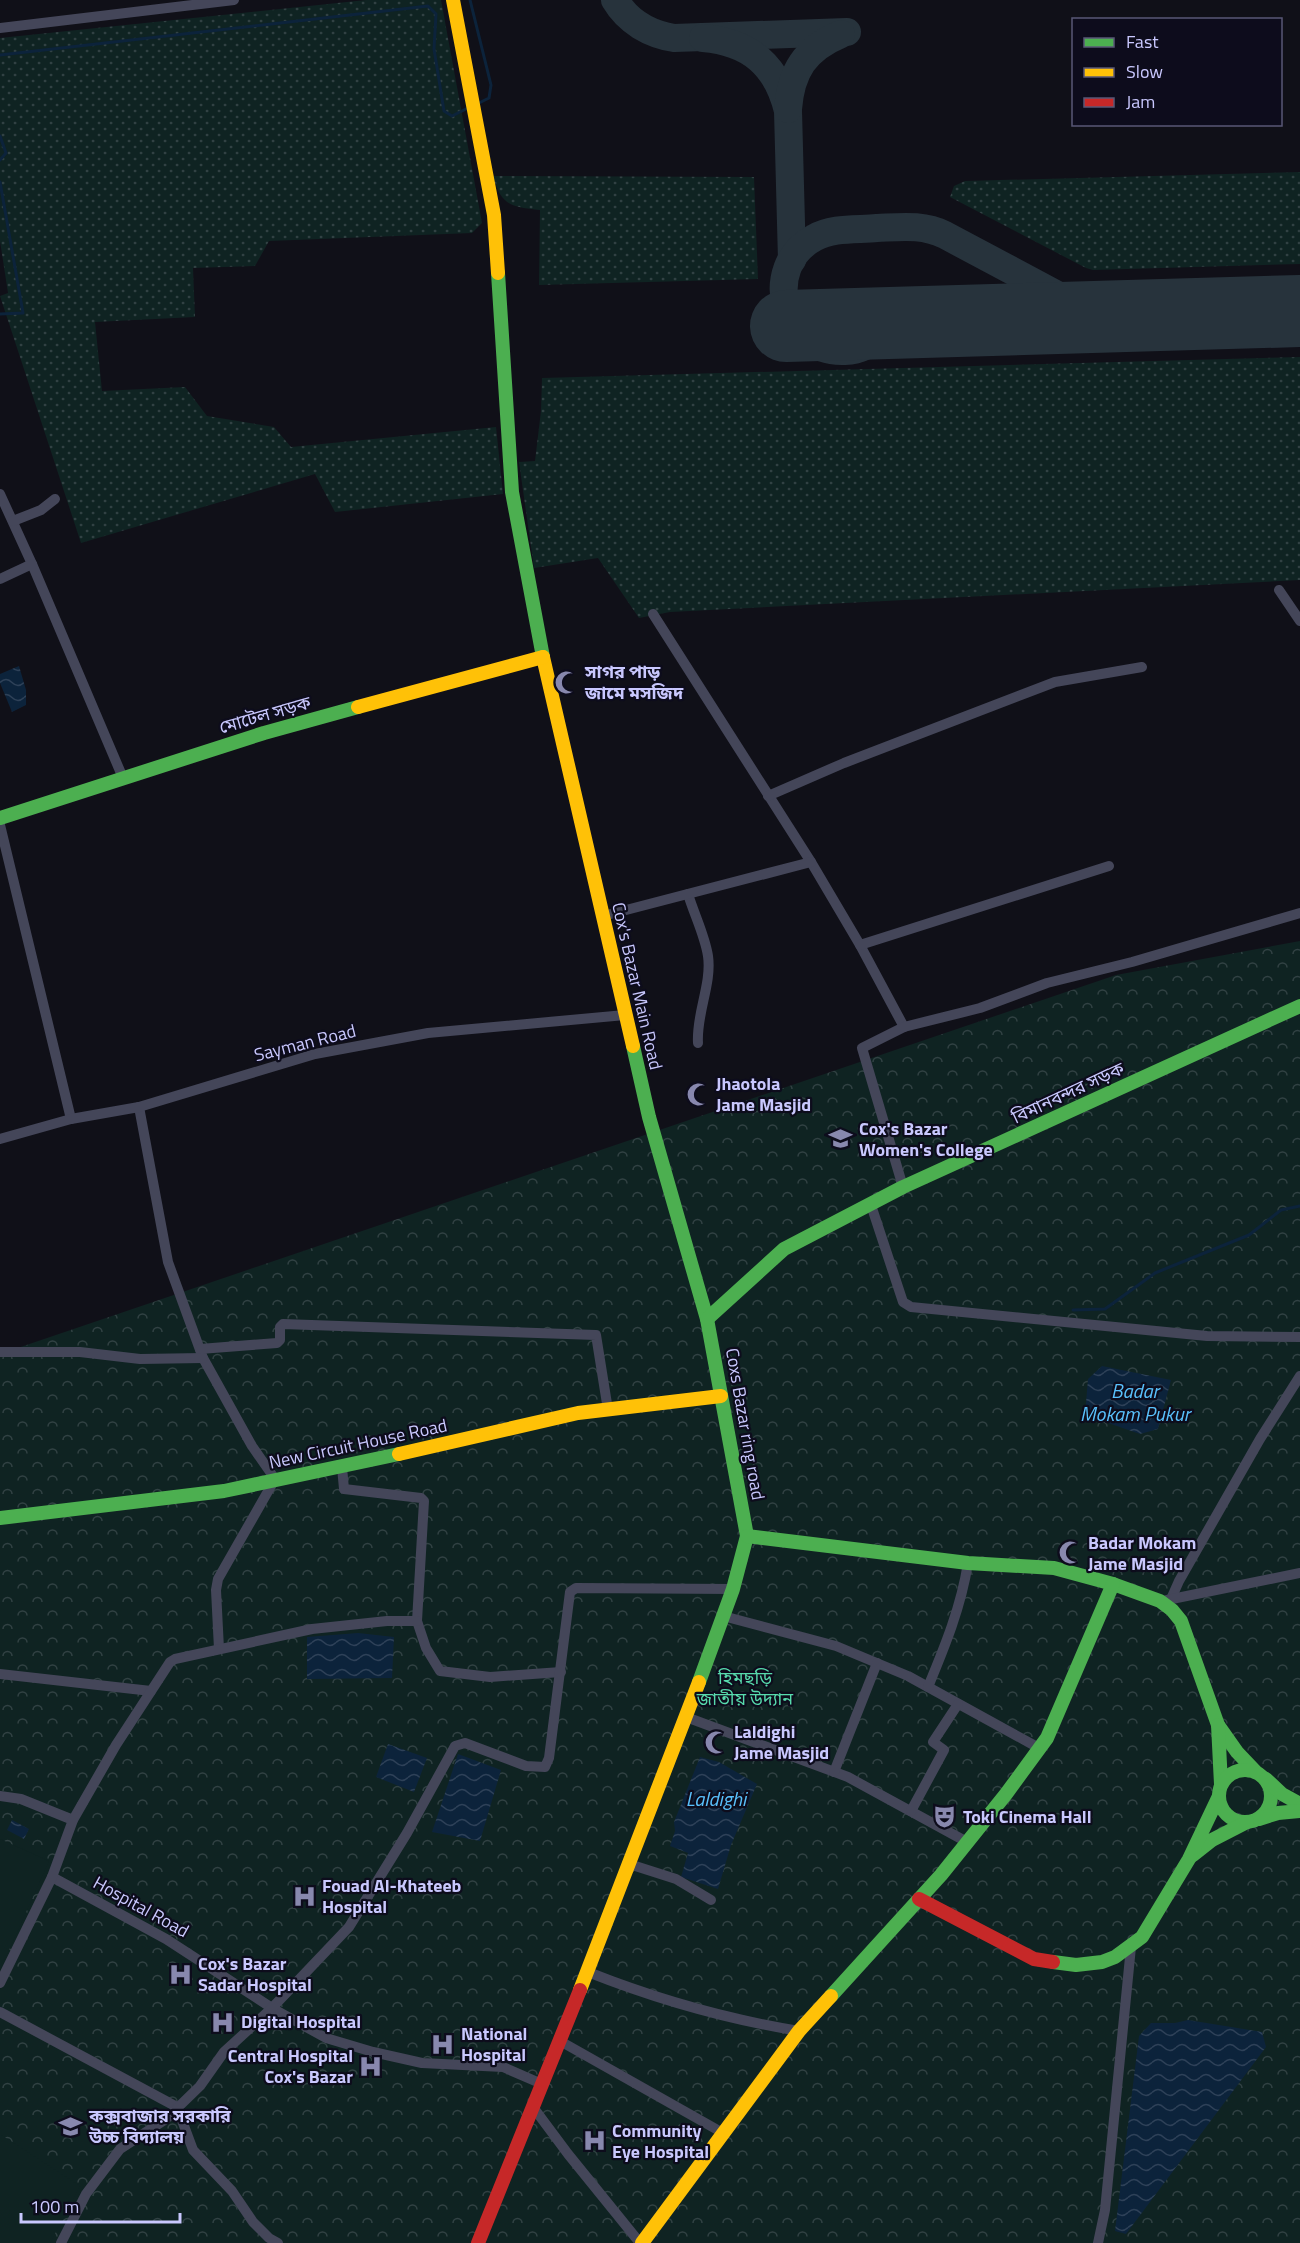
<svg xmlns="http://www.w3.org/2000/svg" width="1300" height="2243" font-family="'Titillium Web','Noto Sans Bengali',sans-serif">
<defs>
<pattern id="grass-dots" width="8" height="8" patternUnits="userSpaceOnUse" patternTransform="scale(1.5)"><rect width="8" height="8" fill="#0f2322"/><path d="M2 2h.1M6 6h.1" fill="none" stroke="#314143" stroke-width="1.8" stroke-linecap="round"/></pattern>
<pattern id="forest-crowns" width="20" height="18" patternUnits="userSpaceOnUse" patternTransform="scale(1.5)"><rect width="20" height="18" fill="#0f2322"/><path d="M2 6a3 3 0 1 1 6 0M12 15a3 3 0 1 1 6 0" fill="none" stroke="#314143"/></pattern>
<pattern id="water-waves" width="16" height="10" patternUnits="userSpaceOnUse" patternTransform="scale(1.5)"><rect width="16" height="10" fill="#0c233b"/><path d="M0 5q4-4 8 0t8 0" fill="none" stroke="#2e4158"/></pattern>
</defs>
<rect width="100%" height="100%" fill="#101018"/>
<g fill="url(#grass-dots)">
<polygon points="366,0 441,0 482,223 472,233 269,241 255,266 193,268 195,317 95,322 102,391 185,387 207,416 274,427 291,447 496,427 503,494 335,512 315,474 81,543 0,296 8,293 0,241 0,38"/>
<polygon points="1300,172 1300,264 1093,270 1086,268 950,197 954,186 965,181"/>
<path d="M493,176l261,1 4,102 -219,6 1,-75c-28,-3 -39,-4 -47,-34z"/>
<polygon points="1300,357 1300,580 670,612 639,618 598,558 534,568 519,462 535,461 541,411 542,378"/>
</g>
<polygon fill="url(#forest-crowns)" points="1300,941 1300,2243 0,2243 0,1354 1116,975"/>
<g fill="#0f2322">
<polygon points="0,1839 49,1861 0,1970"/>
<polygon points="0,2134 80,2186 50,2243 0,2243"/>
</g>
<g fill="url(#water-waves)">
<polygon points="19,666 26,690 26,705 12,712 0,683 0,674"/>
<polygon points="1102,1366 1171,1380 1158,1429 1140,1434 1085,1415 1088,1379"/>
<polygon points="358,1633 394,1637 392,1678 307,1679 307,1637"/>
<polygon points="388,1744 427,1758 414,1792 376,1777"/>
<polygon points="458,1754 501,1770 480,1841 432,1832"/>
<polygon points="700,1757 719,1762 757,1784 731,1845 718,1889 681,1877 688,1853 670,1846 675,1831 674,1822"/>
<polygon points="12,1820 29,1829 24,1839 7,1830"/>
<polygon points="1188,2020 1262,2032 1266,2047 1126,2234 1115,2231 1139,2036 1151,2023 1175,2023"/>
</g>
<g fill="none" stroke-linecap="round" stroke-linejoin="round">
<g stroke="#0c233b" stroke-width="3">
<polyline points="470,0 491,85 489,98 477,104"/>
<polyline points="0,55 428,6 436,14 434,49 444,111 452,116 468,108"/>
<polyline points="0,136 6,153 0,160"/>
<polyline points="0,182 23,313 0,314"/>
<polyline points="1073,1310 1105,1309 1155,1273 1249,1235 1281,1210 1300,1206"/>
</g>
<g stroke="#27333c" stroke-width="28">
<path d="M615,0c13,22 35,34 59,38l173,-6"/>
<path d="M703,38c47,4 74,27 85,73l4,149"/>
<path d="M788,109c3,-38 17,-60 53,-75"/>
<path d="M907,322c-24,5 -33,28 -62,29 -62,3 -85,-84 -31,-113 19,-11 43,-8 63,-10 24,-1 46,-4 68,7l135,72 13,5 24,4"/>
</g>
<polyline stroke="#27333c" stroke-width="72" points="786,326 1300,311"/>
<g stroke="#444659" stroke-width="10">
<polyline points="0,28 234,0"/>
<polyline points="0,494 32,564"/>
<polyline points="13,521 41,510 55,499"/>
<polyline points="0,579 32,564 123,778"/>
<polyline points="1279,590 1300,621"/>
<polyline points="653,614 811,862 860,945 904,1027"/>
<polyline points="768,796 844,763 1055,682 1142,667"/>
<polyline points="0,825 71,1119"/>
<path d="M688,894c6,20 17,42 20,62 4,28 -12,58 -10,87"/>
<polyline points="603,916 811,862"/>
<polyline points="860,945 1109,866"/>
<polyline points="139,1107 168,1262 203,1358 252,1446 275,1479 218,1579 216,1590 219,1649"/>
<polyline points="0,1139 71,1119 139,1107 315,1054 428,1033 625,1015"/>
<polyline points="903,1187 862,1048 904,1027 980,1008 1047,983 1132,962 1300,913"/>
<polyline points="871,1205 903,1302 911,1307 1207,1336 1300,1337"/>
<polyline points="200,1349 277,1343 280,1340 280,1327 283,1324 596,1335 608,1410"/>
<polyline points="0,1352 80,1352 140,1359 203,1358"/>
<polyline points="342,1467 344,1489 421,1498 424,1501 417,1621 426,1648 440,1671 490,1677 561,1672"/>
<polyline points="1171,1599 1179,1581 1260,1439 1300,1376"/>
<polyline points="1167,1600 1300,1573"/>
<polyline points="723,1616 836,1646 908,1676 1039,1748"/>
<polyline points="0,1674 151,1691"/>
<path d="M928,1687c17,-41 33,-80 40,-124"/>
<polyline points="686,1717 848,1777 967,1842"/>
<polyline points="834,1772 877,1663"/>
<polyline points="0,1796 21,1799 73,1820"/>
<polyline points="911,1811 944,1750 933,1742 958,1704"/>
<polyline points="629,1864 676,1879 711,1900"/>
<polyline points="52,1877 166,1939 272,2008 326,2038 373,2052 422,2063 503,2067 542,2084"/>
<path d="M588,1972c68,27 138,47 211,59"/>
<polyline points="0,1983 52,1877 73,1820 116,1745 170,1662 175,1659 312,1629 387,1621 417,1621"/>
<polyline points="0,2012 177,2107 193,2150 232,2191 253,2222 269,2238 278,2243"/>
<polyline points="560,2041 723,2133"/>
<polyline points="533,2107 568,2154 640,2243"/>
<polyline points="61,2243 86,2194 120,2149 166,2119 200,2086 224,2052 272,2008 349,1927 407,1833 455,1746 465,1743 526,1766 545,1767 549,1758 570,1592 576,1588 733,1589"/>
<polyline points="1098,2243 1105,2210 1131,1947"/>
</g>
<g stroke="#4caf50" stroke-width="14">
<polyline points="498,273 512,492 543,657"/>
<polyline points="0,818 264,733 358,707"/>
<polyline points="633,1046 649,1117 707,1319 747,1536 733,1589 699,1682"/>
<polyline points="707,1319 784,1249 903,1187 1300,1006"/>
<polyline points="0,1518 224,1491 399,1454"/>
<polyline points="747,1536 968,1563 1054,1568 1113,1584 1160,1601 1172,1610 1181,1621 1218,1725 1237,1752 1256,1772"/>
<polyline points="1218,1725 1221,1784"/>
<circle cx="1245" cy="1796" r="26"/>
<polyline points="1266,1779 1282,1794 1300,1804"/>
<polyline points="1259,1819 1278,1813 1300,1811"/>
<polyline points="1193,1855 1212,1840 1247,1822"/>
<polyline points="1053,1962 1076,1965 1102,1962 1115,1957 1142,1937 1189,1859 1219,1796"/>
<polyline points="831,1996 941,1875 1006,1794 1047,1738 1113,1584"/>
</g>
<g stroke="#ffc107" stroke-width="14">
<polyline points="453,0 494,215 498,273"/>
<polyline points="543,657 633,1046"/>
<polyline points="358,707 543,657"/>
<polyline points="399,1454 578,1413 721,1396"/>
<polyline points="580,1990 699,1682"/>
<polyline points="642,2243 799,2031 831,1996"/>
</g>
<g stroke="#c62828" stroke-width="14">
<polyline points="919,1899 1034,1959 1053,1962"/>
<polyline points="478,2243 580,1990"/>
</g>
</g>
<defs>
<symbol id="mosque-bare" viewBox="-9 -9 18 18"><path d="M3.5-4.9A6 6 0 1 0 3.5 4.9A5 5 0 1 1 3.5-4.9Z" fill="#8888ae" stroke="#0d0c1c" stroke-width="2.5" paint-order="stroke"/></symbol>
<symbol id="university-bare" viewBox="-9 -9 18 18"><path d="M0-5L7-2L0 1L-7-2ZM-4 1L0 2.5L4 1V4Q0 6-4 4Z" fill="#8888ae" stroke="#0d0c1c" stroke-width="2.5" paint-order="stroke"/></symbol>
<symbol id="theatre-bare" viewBox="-9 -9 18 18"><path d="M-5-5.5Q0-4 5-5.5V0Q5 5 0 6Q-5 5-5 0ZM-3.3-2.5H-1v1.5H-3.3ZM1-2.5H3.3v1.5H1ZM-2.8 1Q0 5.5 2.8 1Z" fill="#8888ae" stroke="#0d0c1c" stroke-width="2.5" paint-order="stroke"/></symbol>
<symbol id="hospital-bare" viewBox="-9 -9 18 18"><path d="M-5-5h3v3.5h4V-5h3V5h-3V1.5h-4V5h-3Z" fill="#8888ae" stroke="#0d0c1c" stroke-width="2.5" paint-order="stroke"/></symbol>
<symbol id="school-bare" viewBox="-9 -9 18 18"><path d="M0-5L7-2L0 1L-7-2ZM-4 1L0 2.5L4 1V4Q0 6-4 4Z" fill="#8888ae" stroke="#0d0c1c" stroke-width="2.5" paint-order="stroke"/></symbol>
</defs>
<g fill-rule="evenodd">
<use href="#mosque-bare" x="550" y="666" width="33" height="33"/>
<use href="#mosque-bare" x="682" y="1078" width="33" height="33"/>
<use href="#university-bare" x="824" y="1122" width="33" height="33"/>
<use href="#mosque-bare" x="1054" y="1536" width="33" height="33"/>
<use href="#mosque-bare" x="700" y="1726" width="33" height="33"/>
<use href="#theatre-bare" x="928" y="1800" width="33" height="33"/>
<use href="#hospital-bare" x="288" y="1880" width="33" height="33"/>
<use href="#hospital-bare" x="164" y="1958" width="33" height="33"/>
<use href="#hospital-bare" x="206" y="2006" width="33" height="33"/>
<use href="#hospital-bare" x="426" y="2028" width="33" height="33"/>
<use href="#hospital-bare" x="354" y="2050" width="33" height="33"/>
<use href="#school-bare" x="54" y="2110" width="33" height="33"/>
<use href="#hospital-bare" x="578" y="2124" width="33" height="33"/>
</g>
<g text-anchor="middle" stroke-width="4.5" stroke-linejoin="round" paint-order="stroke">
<g font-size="18" font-weight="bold" fill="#c9c8fe" stroke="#0d0c1c" text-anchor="start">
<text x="585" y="678">সাগর পাড়<tspan x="585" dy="21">জামে মসজিদ</tspan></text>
<text x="716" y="1090">Jhaotola<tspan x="716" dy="21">Jame Masjid</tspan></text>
<text x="859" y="1135">Cox's Bazar<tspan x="859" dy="21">Women's College</tspan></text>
<text x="1088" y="1549">Badar Mokam<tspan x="1088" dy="21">Jame Masjid</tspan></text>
<text x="734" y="1738">Laldighi<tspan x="734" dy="21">Jame Masjid</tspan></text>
<text x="963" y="1823">Toki Cinema Hall</text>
<text x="322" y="1892">Fouad Al-Khateeb<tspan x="322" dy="21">Hospital</tspan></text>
<text x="198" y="1970">Cox's Bazar<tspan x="198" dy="21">Sadar Hospital</tspan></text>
<text x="241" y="2028">Digital Hospital</text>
<text x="461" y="2040">National<tspan x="461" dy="21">Hospital</tspan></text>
<text x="353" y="2062" text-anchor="end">Central Hospital<tspan x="353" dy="21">Cox's Bazar</tspan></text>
<text x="89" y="2122">কক্সবাজার সরকারি<tspan x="89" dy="21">উচ্চ বিদ্যালয়</tspan></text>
<text x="612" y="2137">Community<tspan x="612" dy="21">Eye Hospital</tspan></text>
</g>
<g font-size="18" fill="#c9c8fe" stroke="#0d0c1c">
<text transform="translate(265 715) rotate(-16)" y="6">মোটেল সড়ক</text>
<text transform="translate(637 986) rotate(77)" y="6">Cox's Bazar Main Road</text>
<text transform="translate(305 1043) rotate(-14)" y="6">Sayman Road</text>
<text transform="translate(1068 1093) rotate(-25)" y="6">বিমানবন্দর সড়ক</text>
<text transform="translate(745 1424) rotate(80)" y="6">Coxs Bazar ring road</text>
<text transform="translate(358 1444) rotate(-12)" y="6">New Circuit House Road</text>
<text transform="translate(141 1907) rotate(29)" y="6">Hospital Road</text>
</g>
<g font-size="18" fill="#57dbad" stroke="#0d0c1c">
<text x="745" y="1684">হিমছড়ি<tspan x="745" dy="21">জাতীয় উদ্যান</tspan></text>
</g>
<g font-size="20" font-style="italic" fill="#59c0fb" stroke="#0d0c1c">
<text x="1135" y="1398">Badar<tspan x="1135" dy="23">Mokam Pukur</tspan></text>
<text x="716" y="1806">Laldighi</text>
</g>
</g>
<rect x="1072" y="18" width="210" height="108" fill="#0d0c1c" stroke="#585776" stroke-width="1.5"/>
<rect x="1084" y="38" width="30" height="9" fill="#4caf50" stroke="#585776" stroke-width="1.5"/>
<text x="1126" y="48" font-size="18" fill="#c9c8fe">Fast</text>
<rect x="1084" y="68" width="30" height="9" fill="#ffc107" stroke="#585776" stroke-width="1.5"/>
<text x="1126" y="78" font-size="18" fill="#c9c8fe">Slow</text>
<rect x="1084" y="98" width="30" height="9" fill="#c62828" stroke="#585776" stroke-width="1.5"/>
<text x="1126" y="108" font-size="18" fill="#c9c8fe">Jam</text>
<path d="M21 2213v9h159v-9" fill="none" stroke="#c9c8fe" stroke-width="3"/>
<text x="30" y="2213" font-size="18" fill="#c9c8fe" stroke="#0d0c1c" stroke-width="4.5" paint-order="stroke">100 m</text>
</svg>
